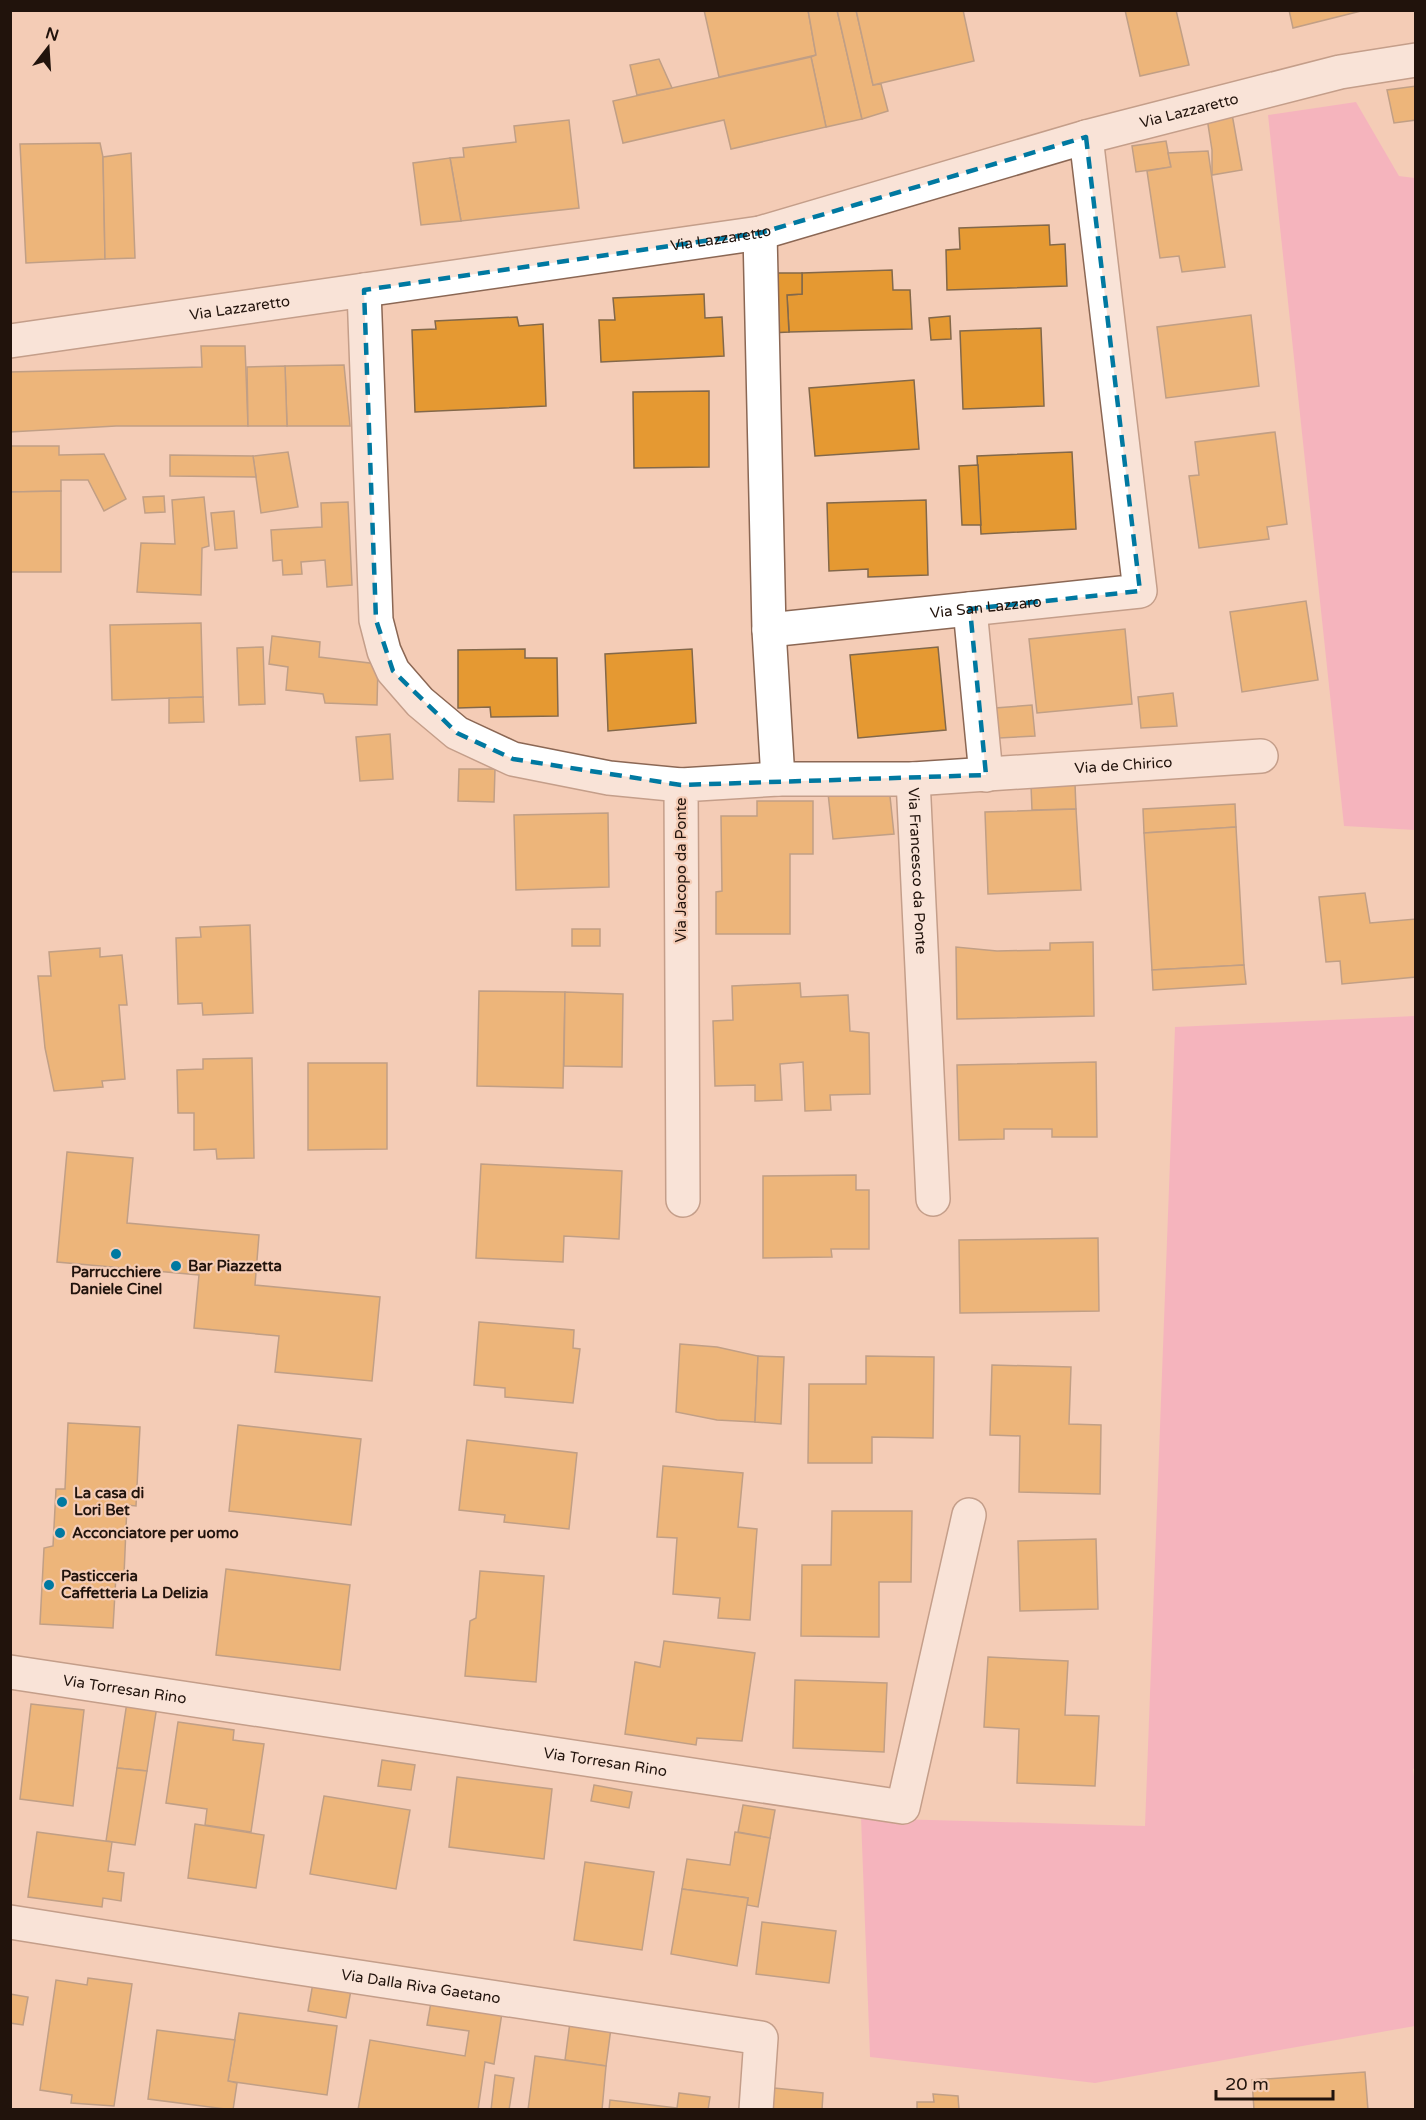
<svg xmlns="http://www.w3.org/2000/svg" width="1426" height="2120" font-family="'Varela Round',sans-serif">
<rect width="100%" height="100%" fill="#f4ccb6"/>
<g fill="#f798c6">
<polygon points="1356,102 1399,176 1415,178 1415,830 1344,826 1268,115"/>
<polygon points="1415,1016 1416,1768 1413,1769 1416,1792 1415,2026 1095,2083 870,2057 861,1818 1145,1826 1175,1027"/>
</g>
<g fill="#e59932" stroke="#83684a" stroke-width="1.5">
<polygon points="704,10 808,10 816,55 719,77"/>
<polygon points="808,10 837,10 862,119 826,127 811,57 816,55"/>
<polygon points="837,10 856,10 873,85 881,84 888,111 862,119"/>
<polygon points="856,10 963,10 974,61 873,85"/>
<polygon points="1125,10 1176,10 1189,65 1140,76"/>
<polygon points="1289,10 1365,10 1293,28"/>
<polygon points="811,57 826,127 731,149 724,120 623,143 613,101"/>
<polygon points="659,59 672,88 637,95 630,65"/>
<polygon points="1416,86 1416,120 1394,123 1387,90"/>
<polygon points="1232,114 1242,170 1212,175 1212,150 1207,118"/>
<polygon points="569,120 579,208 461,221 450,158 464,157 463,148 516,142 514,126"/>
<polygon points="1166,141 1171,167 1136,172 1132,146"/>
<polygon points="100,143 103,157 105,259 26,263 20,144"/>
<polygon points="1208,151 1225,267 1182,272 1179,256 1160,258 1147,171 1171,167 1168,153"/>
<polygon points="131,153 135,258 105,259 103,157"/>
<polygon points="450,158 461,221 421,225 413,163"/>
<polygon points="1049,225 1050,245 1065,244 1067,286 947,290 946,250 960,249 959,228"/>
<polygon points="892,270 893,290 910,290 912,329 789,332 787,295 802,294 802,273"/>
<polygon points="769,273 802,273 802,294 787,295 789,332 770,333"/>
<polygon points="704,294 705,318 722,317 724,356 601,362 599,320 615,320 613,298"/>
<polygon points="1251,315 1259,386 1166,398 1157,327"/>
<polygon points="950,316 951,339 931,340 929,318"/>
<polygon points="517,317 519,326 543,324 546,406 415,412 412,330 436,329 435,321"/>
<polygon points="1041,328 1044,406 963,409 960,331"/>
<polygon points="201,346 245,346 248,426 116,426 10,432 10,372 202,367"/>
<polygon points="344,365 350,426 287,426 285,366"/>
<polygon points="285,366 287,426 248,426 247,367"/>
<polygon points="914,380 919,449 815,456 809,388"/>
<polygon points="709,391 709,467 634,468 633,392"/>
<polygon points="1275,432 1287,524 1267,527 1269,539 1199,548 1189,476 1199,475 1195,442"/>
<polygon points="10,446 59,446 59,455 104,454 126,499 104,511 88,480 61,480 61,491 10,492"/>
<polygon points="288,452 298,507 261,513 253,456"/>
<polygon points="1072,452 1076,529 981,534 977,456"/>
<polygon points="170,455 253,456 256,477 170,476"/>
<polygon points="978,465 981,525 962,525 959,466"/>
<polygon points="61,491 61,572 10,572 10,492"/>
<polygon points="164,496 165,512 145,513 143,497"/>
<polygon points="204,497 209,546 202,548 201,595 137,592 141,543 175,544 172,500"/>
<polygon points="926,500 928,575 868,577 868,569 829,571 827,503"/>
<polygon points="348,502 352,585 327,587 325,560 301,562 302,574 283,575 282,560 273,561 271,530 322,527 321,503"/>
<polygon points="234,511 237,548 215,550 211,513"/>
<polygon points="1306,601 1318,680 1242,692 1230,612"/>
<polygon points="201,623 203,697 112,700 110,625"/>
<polygon points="1125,629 1132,704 1037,713 1029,639"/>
<polygon points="272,636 320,642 319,657 378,664 377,705 325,703 323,694 286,690 288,667 269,664"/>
<polygon points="263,647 265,704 239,705 237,648"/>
<polygon points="938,647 946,730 858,738 850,655"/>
<polygon points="525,649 525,658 557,658 558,716 491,717 490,707 458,708 458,650"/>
<polygon points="692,649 696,723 608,731 605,654"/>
<polygon points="1173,693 1177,726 1141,728 1138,697"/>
<polygon points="203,697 204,722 169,723 169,698"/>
<polygon points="1032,705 1035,736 999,738 995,708"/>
<polygon points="390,734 393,779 360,781 356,737"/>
<polygon points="459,769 495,769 494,802 458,801"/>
<polygon points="1075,784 1076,809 1032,810 1031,786"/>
<polygon points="889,787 894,834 833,839 828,793"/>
<polygon points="757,801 813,801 813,854 790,854 790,934 716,934 716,892 722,891 721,816 757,816"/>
<polygon points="1235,804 1236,827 1144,833 1143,809"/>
<polygon points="1076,809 1081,890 988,894 985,812"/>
<polygon points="608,813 609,887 516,890 514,815"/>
<polygon points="1236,827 1244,965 1152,970 1144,833"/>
<polygon points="1365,893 1370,923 1416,919 1416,977 1342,984 1340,961 1326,962 1319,897"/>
<polygon points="250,925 253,1013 203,1015 202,1003 178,1004 176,938 201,937 200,927"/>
<rect x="572" y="929" width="28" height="17"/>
<polygon points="1093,942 1094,1016 957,1019 956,947 997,951 1050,950 1050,943"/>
<polygon points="100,948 100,957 122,955 127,1005 119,1005 125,1079 102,1081 103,1087 54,1091 45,1048 38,976 51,976 49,952"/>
<polygon points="1244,965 1246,984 1153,990 1152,970"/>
<polygon points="800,983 801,997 848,995 850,1031 869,1033 870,1094 830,1095 831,1110 805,1111 803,1062 780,1064 782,1100 755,1101 755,1085 715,1086 713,1021 733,1020 732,986"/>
<polygon points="479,991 565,992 563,1088 477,1086"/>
<polygon points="565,992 623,994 622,1067 564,1066"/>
<polygon points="252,1058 254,1158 217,1159 216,1149 194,1150 194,1113 178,1113 177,1070 203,1069 203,1059"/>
<polygon points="1096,1062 1097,1137 1052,1137 1052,1129 1004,1129 1004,1139 959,1140 957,1065"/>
<polygon points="308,1063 387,1063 387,1149 308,1150"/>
<polygon points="67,1152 133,1158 127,1223 259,1235 255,1285 380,1297 372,1381 275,1372 279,1336 194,1328 199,1275 57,1262"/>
<polygon points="481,1164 622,1171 619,1239 564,1236 563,1262 476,1258"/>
<polygon points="856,1175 856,1190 869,1190 869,1249 831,1249 832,1257 763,1258 763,1176"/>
<polygon points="1098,1238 1099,1311 960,1313 959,1240"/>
<polygon points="479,1322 574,1330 573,1348 580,1349 573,1403 505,1397 505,1388 474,1385"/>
<polygon points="680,1344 717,1347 758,1356 755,1422 717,1420 676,1412"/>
<polygon points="758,1356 784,1357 781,1424 755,1422"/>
<polygon points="866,1356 934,1357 933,1438 872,1437 872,1463 808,1463 809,1384 866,1384"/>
<polygon points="992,1365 1071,1367 1069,1424 1101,1425 1100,1494 1019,1492 1020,1436 990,1435"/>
<polygon points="68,1423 140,1427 136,1506 127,1505 124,1575 116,1575 113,1628 40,1624 44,1548 53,1546 56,1489 65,1489"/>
<polygon points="238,1425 361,1439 351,1525 229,1511"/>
<polygon points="467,1440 577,1453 569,1529 504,1522 505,1515 459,1510"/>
<polygon points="663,1466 743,1473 738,1527 757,1529 750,1620 718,1618 720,1598 673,1594 677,1538 657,1537"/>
<polygon points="832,1511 912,1511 911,1582 879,1582 879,1637 801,1636 802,1565 831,1565"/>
<polygon points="1096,1539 1098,1609 1020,1611 1018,1541"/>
<polygon points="226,1569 350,1585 340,1670 216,1655"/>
<polygon points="480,1571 544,1576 536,1682 465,1676 470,1621 476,1618"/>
<polygon points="664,1641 755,1653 742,1741 697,1738 696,1745 625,1734 635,1662 660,1667"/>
<polygon points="988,1657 1068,1661 1065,1715 1099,1716 1095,1786 1017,1783 1019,1729 984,1727"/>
<polygon points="795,1680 887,1683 884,1752 793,1748"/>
<polygon points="127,1702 157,1706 147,1771 117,1768"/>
<polygon points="31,1704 84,1710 73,1806 20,1799"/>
<polygon points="178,1722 234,1730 233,1740 264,1744 251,1832 205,1825 207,1809 166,1803"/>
<polygon points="382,1760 415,1765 411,1790 378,1786"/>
<polygon points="117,1768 147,1771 135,1845 106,1841"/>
<polygon points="457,1777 552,1789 544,1859 449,1847"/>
<polygon points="594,1785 632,1792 629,1808 591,1801"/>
<polygon points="324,1796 410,1810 396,1889 310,1874"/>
<polygon points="743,1805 775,1810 770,1838 738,1832"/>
<polygon points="195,1824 264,1835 256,1888 188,1878"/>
<polygon points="37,1832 112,1842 108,1871 124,1873 121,1901 103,1898 102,1907 28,1897"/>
<polygon points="735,1832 770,1838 758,1907 747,1905 748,1898 682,1889 687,1859 730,1865"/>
<polygon points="585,1862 654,1872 642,1950 574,1940"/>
<polygon points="682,1889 748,1898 737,1966 671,1954"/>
<polygon points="762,1922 836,1931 829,1983 756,1974"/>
<polygon points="88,1978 132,1984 114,2106 71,2103 72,2095 40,2090 56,1980 87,1985"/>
<polygon points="313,1983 351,1990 346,2018 308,2011"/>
<polygon points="10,1994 28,1997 23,2025 10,2023"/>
<polygon points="431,2002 502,2013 494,2064 485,2062 478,2110 358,2110 370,2040 465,2056 469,2031 427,2025"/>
<polygon points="239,2013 337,2026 327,2095 228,2081"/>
<polygon points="570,2022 611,2028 606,2066 565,2060"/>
<polygon points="157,2030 235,2040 228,2081 237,2083 233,2110 148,2099"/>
<polygon points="535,2056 606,2066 602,2110 528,2110"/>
<polygon points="1365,2072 1368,2110 1254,2110 1252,2080"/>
<polygon points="495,2075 514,2078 509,2110 491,2110"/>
<polygon points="774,2088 823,2093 822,2110 771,2110"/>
<polygon points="679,2093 710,2097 708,2110 609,2110 610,2100 677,2108"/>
<polygon points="933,2094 958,2096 959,2110 917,2110 917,2102 934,2102"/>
</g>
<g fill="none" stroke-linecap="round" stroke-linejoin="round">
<defs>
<g id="street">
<polyline points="760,233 769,630 778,779"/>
<polyline points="364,290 376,620 384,651 393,671 420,702 457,733 513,759 609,778 681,785"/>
<path id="s1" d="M10,341l750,-108 326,-96 254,-65 76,-12"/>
<polyline points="970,609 986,775"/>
<path id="s2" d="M769,630l371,-39 -54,-454"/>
<path id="s3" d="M913,779l20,420"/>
<path id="s4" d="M683,1200l-2,-415 97,-6h135l348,-23"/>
<path id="s5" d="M10,1672l893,135 66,-292"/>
<path id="s6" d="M10,1922l263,42 488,74 -5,72"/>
</g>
</defs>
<use href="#street" stroke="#8b6754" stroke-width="36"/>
<use href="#street" stroke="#fff" stroke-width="33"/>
</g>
<path d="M0 0H1426V2120H0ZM1086,137l54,454 -170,18 16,166 -305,10 -168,-26 -56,-26 -64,-62 -17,-51 -12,-330 396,-57z" fill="#f4ccb6" fill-opacity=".55" fill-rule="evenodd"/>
<path fill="none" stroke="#0079a1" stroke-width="4.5" stroke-dasharray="12 8" stroke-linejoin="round" d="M1086,137l54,454 -170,18 16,166 -305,10 -168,-26 -56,-26 -64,-62 -17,-51 -12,-330 396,-57z"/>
<g fill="#0079a1" stroke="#f4ccb6" stroke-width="2">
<circle cx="116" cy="1254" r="6"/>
<circle cx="176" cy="1266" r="6"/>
<circle cx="62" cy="1502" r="6"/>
<circle cx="60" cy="1533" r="6"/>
<circle cx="49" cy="1585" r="6"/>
</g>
<g text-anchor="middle" stroke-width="4.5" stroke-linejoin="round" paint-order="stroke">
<g font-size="15" fill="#21130c" stroke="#f4ccb6">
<text dy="5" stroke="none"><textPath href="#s1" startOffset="1204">Via Lazzaretto</textPath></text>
<text dy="5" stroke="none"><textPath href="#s1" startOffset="718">Via Lazzaretto</textPath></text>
<text dy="5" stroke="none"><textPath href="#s1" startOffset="232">Via Lazzaretto</textPath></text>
<text dy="5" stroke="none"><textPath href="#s2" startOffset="218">Via San Lazzaro</textPath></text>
<text dy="5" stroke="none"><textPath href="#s4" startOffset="858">Via de Chirico</textPath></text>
<text transform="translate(681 870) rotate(-90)" y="5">Via Jacopo da Ponte</text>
<text dy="5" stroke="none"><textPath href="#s3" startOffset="92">Via Francesco da Ponte</textPath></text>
<text dy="5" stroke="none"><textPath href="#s5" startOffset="116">Via Torresan Rino</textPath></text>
<text dy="5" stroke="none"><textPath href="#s5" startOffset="602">Via Torresan Rino</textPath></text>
<text dy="5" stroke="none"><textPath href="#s6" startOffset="416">Via Dalla Riva Gaetano</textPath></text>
</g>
<g font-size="15" font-weight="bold" fill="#21130c" stroke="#f4ccb6" text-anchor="start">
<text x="188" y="1271">Bar Piazzetta</text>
<text x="116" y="1277" text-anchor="middle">Parrucchiere<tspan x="116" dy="17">Daniele Cinel</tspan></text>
<text x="74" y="1498">La casa di<tspan x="74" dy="17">Lori Bet</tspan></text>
<text x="72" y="1538">Acconciatore per uomo</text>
<text x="61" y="1581">Pasticceria<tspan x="61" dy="17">Caffetteria La Delizia</tspan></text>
</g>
</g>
<rect width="1426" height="2120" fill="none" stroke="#21130c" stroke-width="24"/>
<g transform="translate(48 48) rotate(17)" stroke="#f4ccb6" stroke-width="4.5" paint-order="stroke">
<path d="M0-4.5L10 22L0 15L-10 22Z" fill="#21130c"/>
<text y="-9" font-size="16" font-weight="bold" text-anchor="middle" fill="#21130c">N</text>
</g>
<path d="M1216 2090v9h117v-9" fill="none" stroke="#21130c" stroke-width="3"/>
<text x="1225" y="2090" font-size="18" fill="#21130c" stroke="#f4ccb6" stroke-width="4.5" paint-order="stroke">20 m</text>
</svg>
